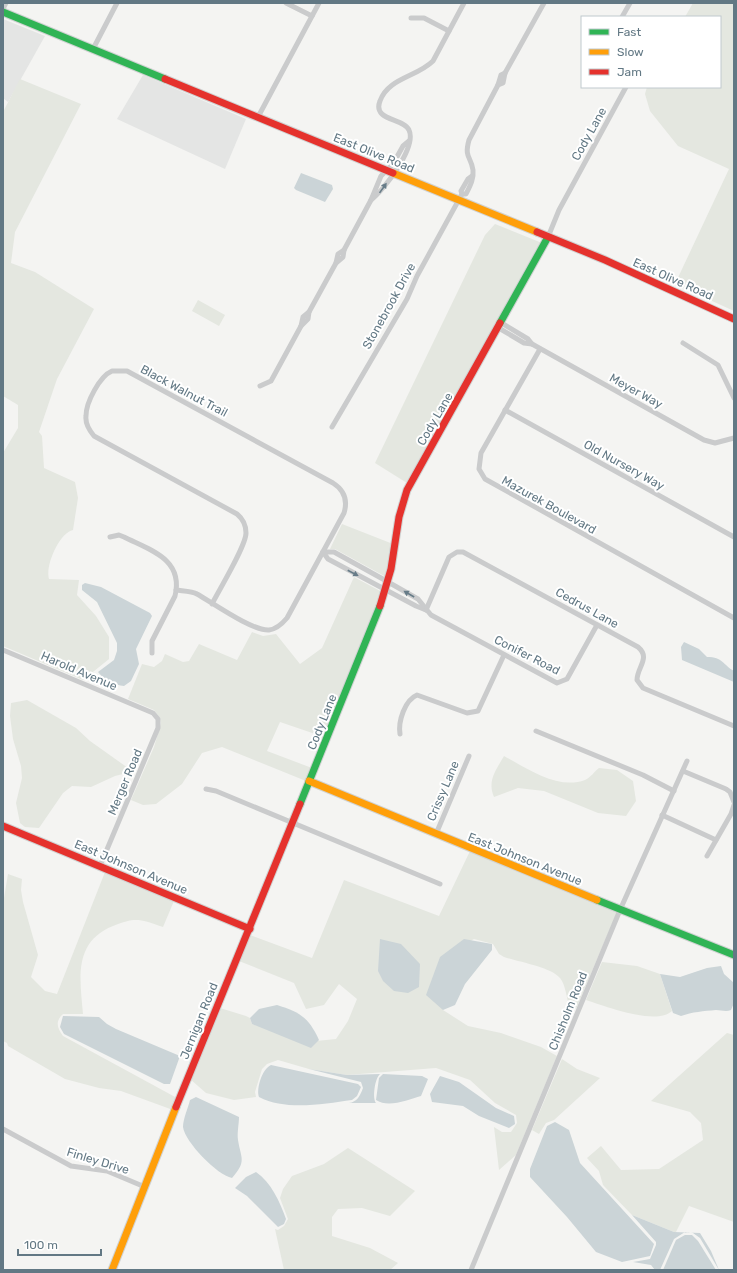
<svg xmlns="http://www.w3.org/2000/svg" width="737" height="1273" font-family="Rubik,sans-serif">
<rect width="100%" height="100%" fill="#f4f4f2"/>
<g fill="#e4e5e4">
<polygon points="3,19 45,36 8,102 3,98"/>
<polygon points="143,75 246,119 225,169 117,119"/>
</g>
<g fill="#e4e7e0">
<polygon points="693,3 734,3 734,311 675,284 729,169 678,146 650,111 645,94 647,87 720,87 720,17 685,17"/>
<path d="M20,79l61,25 -66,128 -4,31 24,9 59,37 -37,70 -18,53 3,4 2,32 31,14 3,16 -5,32c-14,3 -28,36 -24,49l30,1 -2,15 19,21 13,21v22l-26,21 -80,-34v-193l15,-25v-23l-15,-9v-284z"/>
<polygon points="495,224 542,243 407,483 375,463 485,235"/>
<polygon points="198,300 225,315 219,326 192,311"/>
<polygon points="342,524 393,544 386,577 335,549 330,549"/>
<polygon points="354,577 382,592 324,737 280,722 267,751 312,768 306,781 222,747 202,753 182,784 156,804 143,805 131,800 154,747 161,723 160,718 154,710 128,699 142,664 154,667 162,661 165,654 183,662 189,661 199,644 237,660 252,632 263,636 276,634 300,664 322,648"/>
<polygon points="27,700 76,728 90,741 128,768 131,772 115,776 91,787 72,786 63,793 39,828 25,827 20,823 16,803 22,778 21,766 13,739 10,716 11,703"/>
<path d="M504,756c24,13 54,34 81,24 5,-2 10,-9 14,-12l18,2 16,11 3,20 -10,15 -28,-3 -54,-22 -26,-3 -24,9c-7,-16 2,-27 10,-41z"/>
<path d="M470,851l147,61 -41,97 -6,-2c-4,-9 -4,-22 -10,-29 -9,-11 -41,-16 -56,-21l-5,-3 -6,-10 -19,-5 -34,19 -5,18 8,34 25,16 33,7 40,14 16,9 -41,99 -17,15 -5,-43 8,5h9l6,-9 -1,-8 -21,-12 -25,-23 -34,-12 -89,7 -38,-6 -31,-9 -11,4 -5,5 -7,23 1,5 -22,3 -28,-7 -16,-14 30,-71 26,8 4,2 2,6 64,17 20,-2 12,-18 9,-22 -18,-15 -15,21 -18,4 -12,-26 -55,-22 11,-26 62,23 32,-78 95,36z"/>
<path d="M105,872l69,29 -11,26c-24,-8 -27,-10 -50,-1 -40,16 -33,53 -30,88h-20c-8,7 -6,14 0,22l114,62 -4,12 -52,-19 -22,-3 -34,-9 -57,-33 -1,-3 -4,-2v-137l5,-30 14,5 -1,11 2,12 15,53 -7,22 14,14 12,3z"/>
<path d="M602,962l35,4 23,8 12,37c-16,15 -67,-5 -86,-11z"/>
<polygon points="727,1033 734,1035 734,1222 689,1206 676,1232 674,1232 632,1215 603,1185 599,1171 587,1158 601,1146 621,1170 659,1169 703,1140 701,1123 690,1112 651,1101"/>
<polygon points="562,1059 577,1069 600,1078 554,1120 546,1123 539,1134 532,1130"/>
<polygon points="348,1148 415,1191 390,1216 362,1208 338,1209 332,1217 332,1236 370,1248 398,1263 390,1270 284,1270 275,1229 278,1230 284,1226 288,1219 280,1198 283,1189 292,1176 324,1164"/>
</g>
<g fill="#cbd4d7">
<polygon points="301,173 332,185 333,189 325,202 296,190 294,188"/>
<path d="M85,583l16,4 49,26 2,3 -16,33 3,15 -8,17 -7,5c-9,-1 -21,-7 -26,-14l16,-12 3,-9v-8l-20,-41 -15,-12v-5z"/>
<path d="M684,642l15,7 8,8c16,0 16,8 27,14v11l-52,-22 -1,-13z"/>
<polygon points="380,939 401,944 420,964 419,987 408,993 394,991 383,981 378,971"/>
<polygon points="464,939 492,944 492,950 465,984 455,1005 443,1010 426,995 440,957"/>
<path d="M721,966l3,8 10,9v20l-3,7c-5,2 -10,0 -15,0 -12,1 -24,2 -35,6l-8,-3 -13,-39 20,3 27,-9z"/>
<path d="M277,1005c23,7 32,13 42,35l-8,8 -59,-24 -2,-6 9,-9z"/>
<polygon points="63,1016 99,1017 107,1024 116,1029 180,1056 170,1084 164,1084 64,1034 60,1027"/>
<path d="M271,1065l87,19 3,3 -4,9 -5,4c-29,4 -66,11 -93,-3 -3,-8 3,-28 12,-32z"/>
<path d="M309,1069l38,6 33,-1c-5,4 -8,24 -4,29h-27c8,-1 11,-7 14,-15l-2,-6z"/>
<path d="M383,1074l39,2 6,3 -7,17c-13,4 -33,12 -45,4l3,-22z"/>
<polygon points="440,1076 459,1082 496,1108 514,1116 515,1124 509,1128 479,1116 463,1106 432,1102 430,1094"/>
<path d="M196,1097l43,20c0,7 -2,15 -1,23 3,19 9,21 -6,38 -15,-3 -47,-36 -49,-51 0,-8 5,-19 7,-27z"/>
<polygon points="555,1122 569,1130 580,1163 654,1244 650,1256 622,1262 596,1252 567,1217 530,1177 530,1169 547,1126"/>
<path d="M256,1172c15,10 24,30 30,47l-2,5 -6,3 -31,-31 -12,-8 11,-11z"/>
<polygon points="632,1215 674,1232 700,1233 711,1251 719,1270 700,1238 693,1233 685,1232 674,1239 660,1270 655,1270 651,1265 633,1262 650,1259 656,1245 656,1242"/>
<polygon points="685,1235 692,1235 698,1241 716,1270 663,1270 676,1240"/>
</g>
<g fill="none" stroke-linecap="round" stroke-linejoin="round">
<defs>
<g id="fast">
<polyline points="3,12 165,79"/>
<polyline points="500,323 548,237"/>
<polyline points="300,804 380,606"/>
<polyline points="597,900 734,955"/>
</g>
<g id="slow">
<polyline points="393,173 537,232"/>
<polyline points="309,781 597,900"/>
<polyline points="112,1270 176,1107"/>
</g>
<g id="jam">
<polyline points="165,79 393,173"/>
<polyline points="537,232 605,260 734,319"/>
<polyline points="380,606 391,569 399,517 407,490 500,323"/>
<polyline points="3,826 250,929"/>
<polyline points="176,1107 300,804"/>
</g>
</defs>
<use href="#fast" stroke="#d0d2d2" stroke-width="9"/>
<use href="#slow" stroke="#d0d2d2" stroke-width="9"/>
<use href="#jam" stroke="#d0d2d2" stroke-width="9"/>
<g stroke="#cacbcc" stroke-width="5">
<polyline points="286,3 312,16"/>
<polyline points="3,9 6,3"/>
<polyline points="622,17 630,3"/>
<polyline points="411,18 424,18 449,31"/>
<polyline points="93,49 117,3"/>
<polyline points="498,85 503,83 505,73 544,3"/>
<polyline points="258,117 319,3"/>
<path d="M462,194h4c4,-8 8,-15 7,-24 -2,-14 -9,-12 -4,-30l29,-55 3,-10 4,-2"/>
<path d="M371,200c13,-10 46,-53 38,-70 -5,-12 -37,-9 -29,-29 8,-23 37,-24 53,-40l31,-58"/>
<polyline points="548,237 559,210 626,87"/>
<polyline points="336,263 338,254 344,250"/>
<polyline points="500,322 528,339 532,344"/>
<polyline points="301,326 308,319 309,312 336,263 343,257 344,250 371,200 381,176 393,164 403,146 409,141"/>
<polyline points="497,327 524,343 532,344 704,440 715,443 734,438"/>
<polyline points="683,343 718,365 734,398"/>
<polyline points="540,349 481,453 479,469 485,479 734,618"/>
<polyline points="260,386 271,381 301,326 303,317 309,312"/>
<polyline points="505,410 734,537"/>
<polyline points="332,427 407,299 417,276 462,194 461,191 468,179 472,176"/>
<path d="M110,537l9,-2 5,2c26,13 60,22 51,59l-23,45v12"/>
<polyline points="323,552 334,552 381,578 418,599 431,615 557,683 567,679 597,625"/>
<polyline points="323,552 328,559 416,606 426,610"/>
<path d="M176,590c6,1 16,1 21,4 16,9 55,37 72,36 8,-1 13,-6 18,-12l57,-105c4,-13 0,-23 -11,-30l-206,-112h-15c-12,5 -26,31 -26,45 -1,8 3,14 8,20l143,78c6,5 9,11 9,19 0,13 -27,57 -34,71"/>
<path d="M426,610l23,-53 8,-5h6l175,95c13,11 -1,20 -1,33l6,8 91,38"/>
<polyline points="3,650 153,713 158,719 158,728 100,866"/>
<polyline points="536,731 643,775 674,791"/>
<path d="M400,734c-2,-13 5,-34 17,-39l50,18 11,-2 26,-56"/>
<polyline points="683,771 726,789 730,792 734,802"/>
<polyline points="206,789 216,791 440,884"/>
<polyline points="662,815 716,840"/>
<polyline points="436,834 469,756"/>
<polyline points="707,856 731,814 734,805"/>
<polyline points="3,1129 71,1166 107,1171 145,1187"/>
<polyline points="471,1270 620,910 687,761"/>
</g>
<use href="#fast" stroke="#30b455" stroke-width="7"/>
<use href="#slow" stroke="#ff9f0a" stroke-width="7"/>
<use href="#jam" stroke="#e5322d" stroke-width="7"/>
</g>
<defs><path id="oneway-solid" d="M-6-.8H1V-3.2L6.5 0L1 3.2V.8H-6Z"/></defs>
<g fill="#677c88">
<use href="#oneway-solid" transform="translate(383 188) rotate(-55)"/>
<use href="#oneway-solid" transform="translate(353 573) rotate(28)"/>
<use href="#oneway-solid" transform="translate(409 594) rotate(-150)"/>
</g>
<g text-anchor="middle" stroke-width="4" stroke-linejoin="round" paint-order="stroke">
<g font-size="12" fill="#627884" stroke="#fff">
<text transform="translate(589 134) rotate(-61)" y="4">Cody Lane</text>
<text transform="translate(374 153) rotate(22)" y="4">East Olive Road</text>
<text transform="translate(673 279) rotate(24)" y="4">East Olive Road</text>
<text transform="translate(389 306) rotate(-61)" y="4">Stonebrook Drive</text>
<text transform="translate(184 391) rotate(28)" y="4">Black Walnut Trail</text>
<text transform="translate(636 391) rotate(29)" y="4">Meyer Way</text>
<text transform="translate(435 419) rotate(-60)" y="4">Cody Lane</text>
<text transform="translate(624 465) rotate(29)" y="4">Old Nursery Way</text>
<text transform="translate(549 505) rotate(29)" y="4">Mazurek Boulevard</text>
<text transform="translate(587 608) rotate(29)" y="4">Cedrus Lane</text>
<text transform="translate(527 655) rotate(27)" y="4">Conifer Road</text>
<text transform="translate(79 671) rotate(23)" y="4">Harold Avenue</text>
<text transform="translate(322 722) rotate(-68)" y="4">Cody Lane</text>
<text transform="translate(125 782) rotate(-67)" y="4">Merger Road</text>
<text transform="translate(443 791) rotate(-67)" y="4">Crissy Lane</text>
<text transform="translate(525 859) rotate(22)" y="4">East Johnson Avenue</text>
<text transform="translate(131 867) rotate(23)" y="4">East Johnson Avenue</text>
<text transform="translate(568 1011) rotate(-68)" y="4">Chisholm Road</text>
<text transform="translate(199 1021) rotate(-68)" y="4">Jernigan Road</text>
<text transform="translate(98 1161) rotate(17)" y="4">Finley Drive</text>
</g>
</g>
<rect width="737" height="1273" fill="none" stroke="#627884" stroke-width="8"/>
<rect x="581" y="16" width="140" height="72" fill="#ffffff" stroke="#c0c9ce"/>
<rect x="589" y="29" width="20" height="6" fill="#30b455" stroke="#c0c9ce"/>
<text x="617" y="36" font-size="12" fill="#627884">Fast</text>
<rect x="589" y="49" width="20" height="6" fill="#ff9f0a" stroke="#c0c9ce"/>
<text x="617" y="56" font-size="12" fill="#627884">Slow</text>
<rect x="589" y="69" width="20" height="6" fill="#e5322d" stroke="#c0c9ce"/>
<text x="617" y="76" font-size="12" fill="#627884">Jam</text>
<path d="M18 1249v6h83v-6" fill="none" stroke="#627884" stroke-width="2"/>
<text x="24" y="1249" font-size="12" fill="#627884" stroke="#ffffff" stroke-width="3" paint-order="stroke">100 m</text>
</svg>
